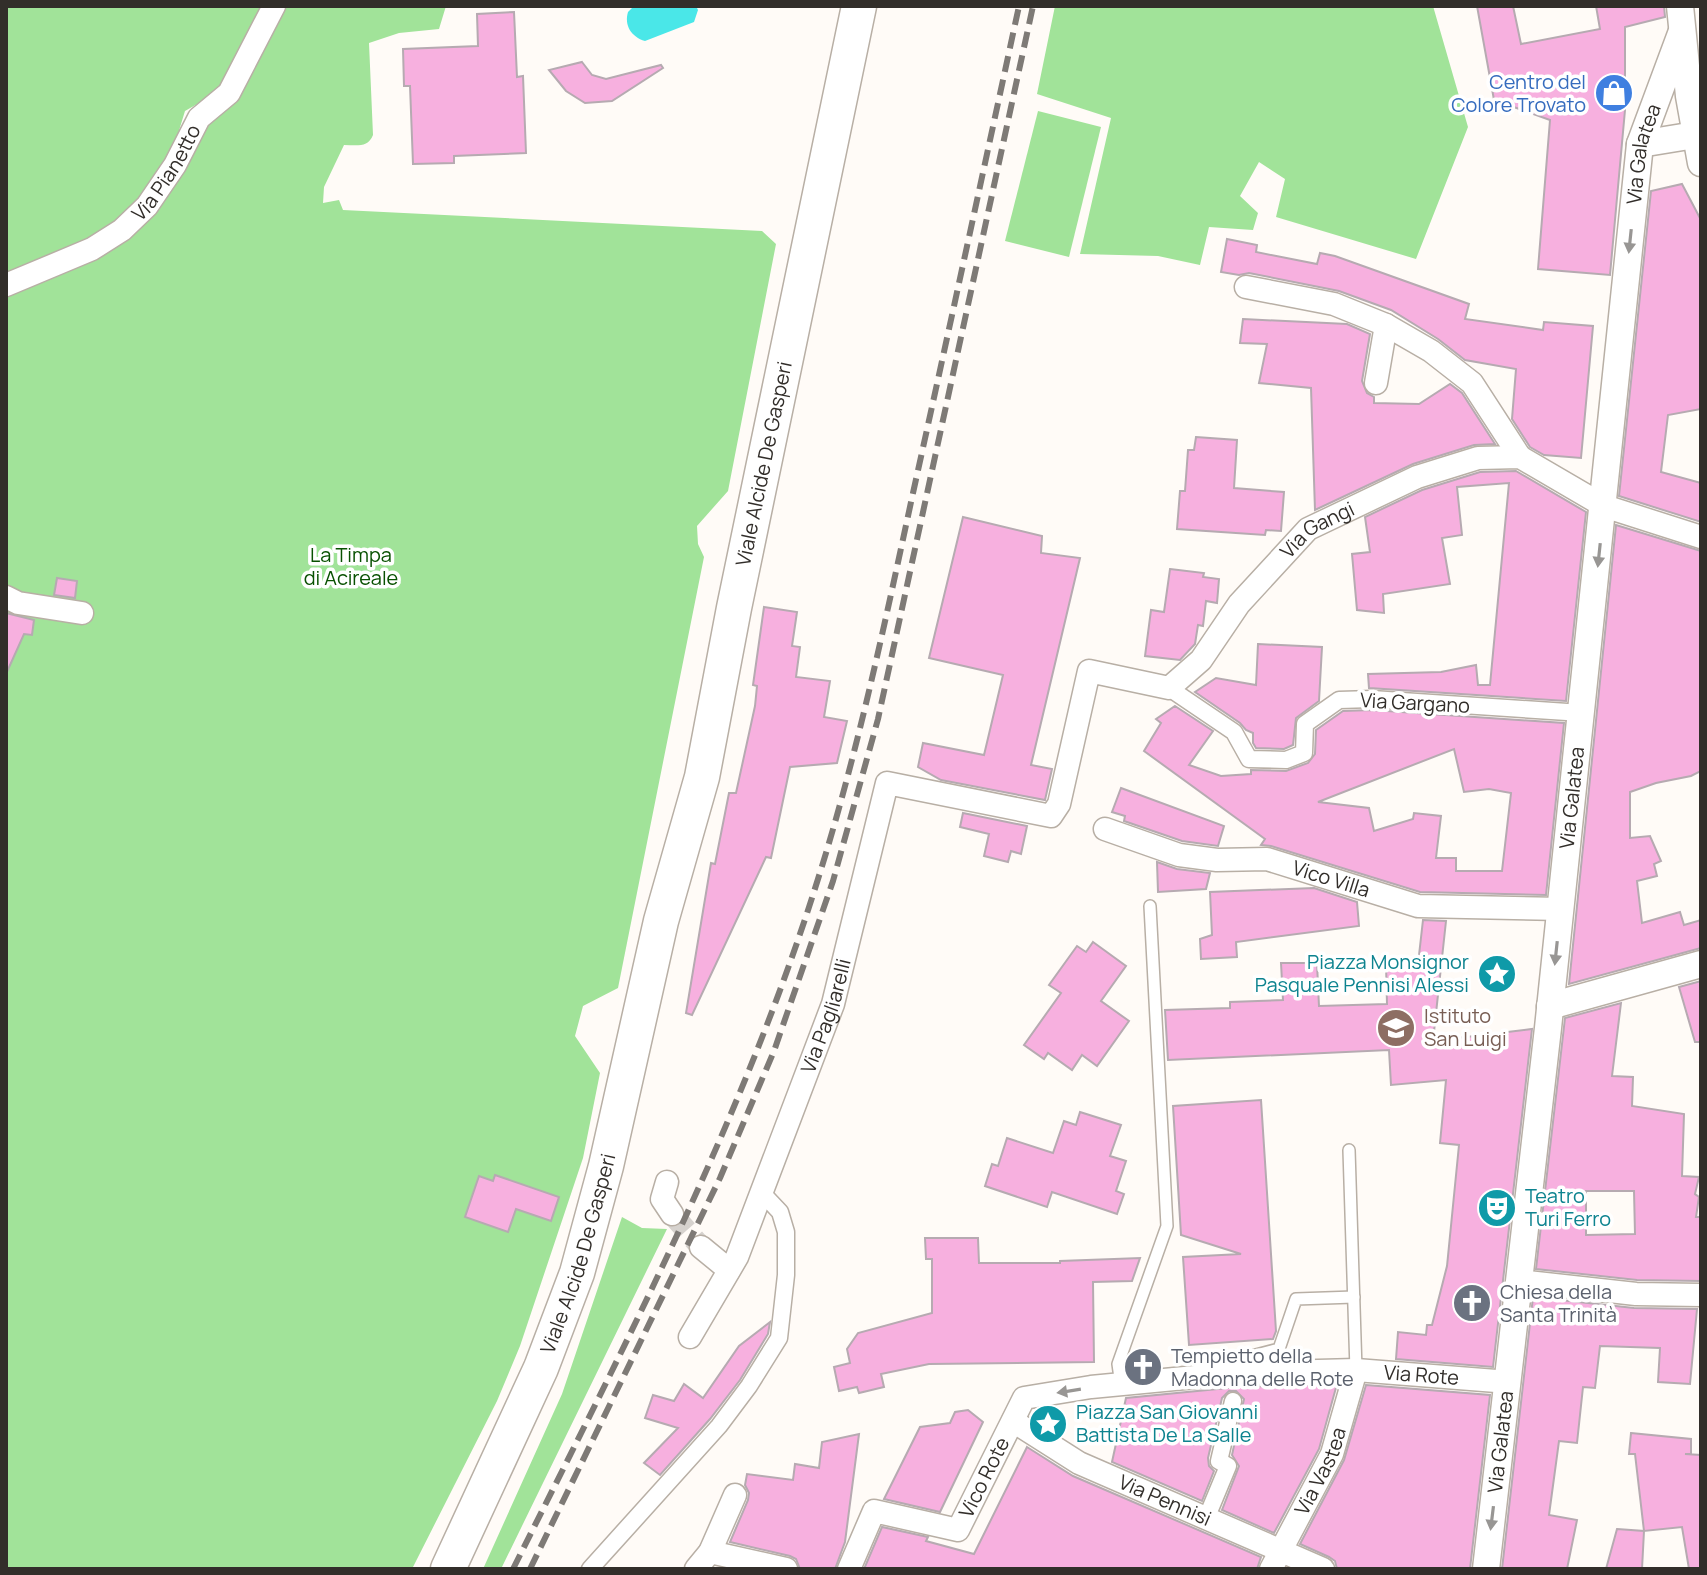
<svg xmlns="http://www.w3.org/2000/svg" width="1707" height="1575" font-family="Manrope,sans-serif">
<rect width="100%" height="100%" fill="#fffbf7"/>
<g fill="#a1e399">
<path d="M6,6h257l-43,85 -35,20 -31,101 127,-201 7,-5h158l-7,23 -40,4 -30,10 4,92c-5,13 -16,10 -29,10l-20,42 -1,16 16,-3 4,10 419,21 14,13 -48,247 -31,35 1,18 6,13 -86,431 -35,18 -8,30 25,37 -17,85 -63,188 -23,55 -85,168h-406z"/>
<polygon points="1055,6 1433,6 1468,127 1416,259 1276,217 1285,179 1259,162 1240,196 1258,213 1253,230 1209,227 1200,265 1158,256 1080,254 1111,118 1037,94"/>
<polygon points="1038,111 1101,127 1069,257 1005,241"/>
<polygon points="622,1217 642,1228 667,1229 501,1569 483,1569 562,1394"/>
</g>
<path fill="#4ae7e8" d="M634,6h62l2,4 -4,12 -49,19c-14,-4 -21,-16 -17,-29z"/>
<g fill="#f7b0df" stroke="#b6aab1" stroke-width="2" fill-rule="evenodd">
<polygon points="1477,6 1513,6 1521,44 1600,29 1596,6 1664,6 1665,17 1625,27 1625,110 1610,275 1538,269 1550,120 1494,100"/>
<polygon points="514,12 517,77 523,76 526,153 454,156 454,163 413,164 410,86 404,86 403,49 478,46 477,14"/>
<polygon points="582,62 592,75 606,79 661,65 663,68 612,101 585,103 566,91 549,70"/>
<polygon points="1682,184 1701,220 1701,409 1668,415 1661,472 1701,483 1701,522 1619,496 1651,191"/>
<polygon points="1227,239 1257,245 1256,252 1317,264 1320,253 1335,256 1469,304 1465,319 1543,330 1544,322 1593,326 1581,458 1544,455 1530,447 1512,419 1516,369 1465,360 1438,339 1391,310 1339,291 1249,273 1239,275 1221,272"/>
<polygon points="1243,319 1347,324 1370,334 1362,381 1367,393 1374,397 1374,403 1419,404 1450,384 1462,393 1495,444 1474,445 1413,464 1315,510 1311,388 1259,383 1267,344 1240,343"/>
<polygon points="1196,437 1237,440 1234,488 1284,492 1281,531 1266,530 1265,535 1177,529 1180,491 1185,491 1188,450 1194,450"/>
<polygon points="1516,471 1586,512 1566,701 1369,688 1368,674 1441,672 1476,665 1478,685 1490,685 1509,483 1457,487 1462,535 1442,538 1450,584 1383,594 1384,613 1357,610 1352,554 1370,552 1365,517 1422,490 1480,472"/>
<polygon points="963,517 1042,536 1041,553 1080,558 1031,765 1052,769 1045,800 941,780 918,767 923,743 984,755 1003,675 929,658"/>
<polygon points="1616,525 1701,551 1701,771 1691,776 1656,783 1630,792 1630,838 1650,836 1661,861 1654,864 1657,876 1637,881 1642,923 1680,912 1684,925 1701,920 1701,948 1569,984"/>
<polygon points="1170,569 1204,573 1203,577 1219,579 1217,603 1206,601 1203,626 1198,625 1195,644 1180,660 1145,656 1151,610 1164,612"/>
<polygon points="57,578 77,581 75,598 54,595"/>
<polygon points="764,607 797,612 792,646 800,647 796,677 830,681 824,717 847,721 837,763 790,767 771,858 766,857 692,1015 686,1013 711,863 715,864 729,793 736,793 755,706 757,686 753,685"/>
<polygon points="6,613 34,620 32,635 24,634 6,674"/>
<polygon points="1258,644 1322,647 1319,701 1296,718 1293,745 1284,749 1256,748 1253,743 1253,733 1246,730 1240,723 1195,692 1216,678 1256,685"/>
<path d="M1175,706l38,25 -24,34 32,11 30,-2v-4l35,1 22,-8 7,-9 1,-24 27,-19 29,-1 192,13 -18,172 -126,-3 -149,-46 -10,-1 4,-6 -121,-88 17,-28 -5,-4zM1454,749l10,43 25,-3 22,4 -9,78h-46v-13h-20l5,-42 -27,-3 -1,6 -39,12 -5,-23 -51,-6z"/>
<polygon points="1121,788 1224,826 1218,846 1182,841 1124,821 1125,816 1112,812"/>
<polygon points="963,813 1027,826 1021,854 1011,851 1008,862 984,856 989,834 960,827"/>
<polygon points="1157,862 1177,869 1210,873 1206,889 1158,892"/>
<polygon points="1314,888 1357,902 1359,926 1236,942 1237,957 1201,959 1200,939 1212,935 1210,892"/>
<polygon points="1423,920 1446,921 1433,1041 1532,1029 1493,1367 1396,1359 1398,1332 1426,1335 1427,1325 1432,1325 1447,1266 1459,1145 1440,1143 1446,1080 1391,1085 1389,1050 1168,1060 1165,1010 1230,1008 1230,1002 1283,1000 1281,963 1317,963 1319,1006 1387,1004 1386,964 1418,964"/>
<polygon points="1093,942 1126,966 1101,1001 1129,1021 1097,1066 1082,1055 1072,1070 1048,1053 1044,1059 1024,1045 1061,993 1049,985 1077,946 1086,952"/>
<polygon points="1701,981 1701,1042 1695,1042 1679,987"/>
<path d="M1621,1003l-9,73 21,1 -1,29 52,8 -2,62 17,1 -4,17 4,3 -3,20h5v64l-64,-1 -101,-11 29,-251zM1586,1191h48l1,43 -49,1z"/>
<polygon points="1261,1100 1276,1331 1273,1339 1189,1345 1183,1257 1241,1254 1181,1235 1173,1106"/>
<polygon points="1080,1112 1121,1125 1110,1156 1126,1161 1116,1191 1124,1194 1117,1214 1052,1192 1047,1207 985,1186 992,1164 998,1166 1007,1138 1053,1153 1064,1121 1076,1125"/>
<polygon points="495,1175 559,1197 551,1221 516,1209 508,1232 465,1217 479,1176 493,1181"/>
<polygon points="925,1238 978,1238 979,1263 1060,1263 1060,1261 1140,1258 1132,1281 1093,1282 1094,1362 929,1364 881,1374 884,1387 859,1393 857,1387 839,1391 834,1367 850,1363 847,1349 858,1333 932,1313 932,1259 926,1259"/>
<polygon points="1533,1297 1634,1308 1697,1309 1690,1384 1658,1382 1660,1348 1600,1346 1595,1388 1583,1387 1577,1443 1559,1441 1549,1515 1577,1520 1567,1569 1502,1569"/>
<polygon points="770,1322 768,1334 740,1380 710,1419 660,1475 644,1463 678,1428 645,1418 653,1395 674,1401 684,1384 703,1398 739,1346"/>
<polygon points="1337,1384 1319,1449 1274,1533 1222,1510 1239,1466 1232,1455 1244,1399 1236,1391 1229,1391 1222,1398 1208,1458 1209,1466 1214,1471 1202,1501 1112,1462 1126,1398 1238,1387"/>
<polygon points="1366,1385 1490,1395 1470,1569 1337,1569 1335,1561 1329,1557 1300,1544 1344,1460"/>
<polygon points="968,1410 983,1422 940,1512 884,1499 920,1427 950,1423 955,1412"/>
<polygon points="1631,1433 1691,1439 1691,1454 1685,1454 1701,1455 1701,1569 1689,1569 1682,1527 1644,1531 1635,1454 1629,1454"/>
<polygon points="859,1434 845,1542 835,1569 800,1569 796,1559 790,1556 730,1542 748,1500 749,1493 745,1485 747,1474 793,1480 795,1464 819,1468 822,1442"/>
<polygon points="1027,1447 1073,1476 1261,1557 1257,1569 864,1569 882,1527 928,1537 926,1541 974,1554"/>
<polygon points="1617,1529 1644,1531 1642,1569 1606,1569"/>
</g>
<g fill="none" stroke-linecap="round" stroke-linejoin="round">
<polyline stroke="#d6d2ce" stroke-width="22" stroke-dasharray="22 11" stroke-linecap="butt" points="672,1214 701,1247"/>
<defs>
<g id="service">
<polyline points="1349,1150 1356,1370"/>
<polyline points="1221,1372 1229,1362 1279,1349 1296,1299 1354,1297"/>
<polyline points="1121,1385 1118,1364 1167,1226 1150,906"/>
</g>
<g id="pedestrian">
<polyline points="1169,688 1234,732 1249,759 1286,760 1304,753 1305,724 1339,700 1372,699 1582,713"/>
<polyline points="1206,1519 1228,1466 1219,1461 1233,1401"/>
<polyline points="590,1569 719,1426 749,1386 779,1338 786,1275 786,1232 780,1212 763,1194"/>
</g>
<g id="minor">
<path id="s1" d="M6,285l86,-36 30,-19 25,-24 28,-41 24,-47 30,-25 45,-87"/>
<polyline points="1246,287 1334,304 1386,325 1431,351 1472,383 1520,457"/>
<polyline points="1376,383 1386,325"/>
<polyline points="6,597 18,603 82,613"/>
<path id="s2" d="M1105,829l74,26 38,5 50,-1 151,47 143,3"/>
<polyline points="667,1182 662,1199 672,1214"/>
<polyline points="701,1247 729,1270"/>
<polyline points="1519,1281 1636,1294 1701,1295"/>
<path id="s3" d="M690,1337l47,-80 96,-253 54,-221 164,33 8,-12 30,-133 80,17 32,-28 38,-56 69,-75 109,-52 61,-19 42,-1 84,49 97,31"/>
<path id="s4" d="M1013,1421l66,42 244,106"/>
<polyline points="710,1552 786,1569"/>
<polyline points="696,1569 710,1552 735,1495"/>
<path id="s5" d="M849,1569l25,-58 84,19 66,-132 67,-11 146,-14 119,-3 153,12"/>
<path id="s6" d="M1271,1569l61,-115 24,-84"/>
</g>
<g id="tertiary">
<polyline points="1680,6 1689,96 1701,163"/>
<polyline points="1640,144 1695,135"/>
<polyline points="1550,1006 1701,964"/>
<path id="s7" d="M1486,1569l62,-541 92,-884 42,-113"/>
</g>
<g id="primary">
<path id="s8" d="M448,1569l93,-201 36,-95 29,-107 55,-245 41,-144 32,-169 125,-602"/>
</g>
</defs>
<use href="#service" stroke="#b8afa5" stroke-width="14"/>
<use href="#pedestrian" stroke="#b8afa5" stroke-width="19"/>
<use href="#minor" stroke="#b8afa5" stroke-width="25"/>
<use href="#tertiary" stroke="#b8afa5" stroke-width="29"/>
<use href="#primary" stroke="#b8afa5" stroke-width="37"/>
<use href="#service" stroke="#fff" stroke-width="11"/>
<use href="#pedestrian" stroke="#fff" stroke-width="16"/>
<use href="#minor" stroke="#fff" stroke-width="22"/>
<use href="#tertiary" stroke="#fff" stroke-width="26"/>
<use href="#primary" stroke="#fff" stroke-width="34"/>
<g stroke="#7e7a76" stroke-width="6" stroke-dasharray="16 8" stroke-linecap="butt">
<path d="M513,1569c112,-224 230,-450 305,-690 40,-127 67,-257 95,-386 36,-163 71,-325 106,-487"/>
<polyline points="530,1569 720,1178 774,1051 833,881 878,719 1033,6"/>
</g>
</g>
<defs><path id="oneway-solid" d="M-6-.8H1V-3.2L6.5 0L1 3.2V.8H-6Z" transform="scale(2)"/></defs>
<g fill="#989694">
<use href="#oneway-solid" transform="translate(1630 241) rotate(96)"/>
<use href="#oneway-solid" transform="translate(1599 555) rotate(96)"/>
<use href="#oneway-solid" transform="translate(1556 953) rotate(96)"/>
<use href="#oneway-solid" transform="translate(1069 1391) rotate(171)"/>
<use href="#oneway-solid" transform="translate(1492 1518) rotate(97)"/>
</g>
<defs>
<symbol id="shop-disc" viewBox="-11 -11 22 22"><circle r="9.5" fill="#3f7fe0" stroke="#fff"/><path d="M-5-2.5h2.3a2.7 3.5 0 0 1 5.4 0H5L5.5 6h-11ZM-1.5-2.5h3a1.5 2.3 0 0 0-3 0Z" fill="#fff"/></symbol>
<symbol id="sight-disc" viewBox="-11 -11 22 22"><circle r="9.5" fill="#0f9aa8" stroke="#fff"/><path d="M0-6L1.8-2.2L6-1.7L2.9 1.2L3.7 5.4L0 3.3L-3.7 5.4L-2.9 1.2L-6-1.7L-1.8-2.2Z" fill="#fff"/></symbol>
<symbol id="school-disc" viewBox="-11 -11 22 22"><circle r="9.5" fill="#8d6e63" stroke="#fff"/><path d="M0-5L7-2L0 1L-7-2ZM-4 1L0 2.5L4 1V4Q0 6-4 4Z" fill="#fff"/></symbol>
<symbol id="theatre-disc" viewBox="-11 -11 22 22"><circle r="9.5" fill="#0f9aa8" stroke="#fff"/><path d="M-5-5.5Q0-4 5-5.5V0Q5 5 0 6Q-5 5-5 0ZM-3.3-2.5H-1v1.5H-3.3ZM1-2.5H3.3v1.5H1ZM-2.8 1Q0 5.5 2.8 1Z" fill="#fff"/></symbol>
<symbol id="church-disc" viewBox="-11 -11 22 22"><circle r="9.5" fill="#6b7280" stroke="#fff"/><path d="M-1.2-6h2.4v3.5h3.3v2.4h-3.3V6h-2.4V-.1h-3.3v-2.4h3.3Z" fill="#fff"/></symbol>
</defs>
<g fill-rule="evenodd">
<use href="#shop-disc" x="1592" y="71" width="44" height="44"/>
<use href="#sight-disc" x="1475" y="952" width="44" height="44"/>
<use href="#school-disc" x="1374" y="1006" width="44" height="44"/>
<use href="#theatre-disc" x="1475" y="1186" width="44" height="44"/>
<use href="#church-disc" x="1450" y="1281" width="44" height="44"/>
<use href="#church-disc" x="1121" y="1345" width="44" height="44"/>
<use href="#sight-disc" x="1026" y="1402" width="44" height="44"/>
</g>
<g text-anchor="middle" stroke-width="7" stroke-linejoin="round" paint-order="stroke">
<g font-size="20" fill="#366cbe" stroke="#fff" text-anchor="end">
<text x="1586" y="89">Centro del<tspan x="1586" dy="23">Colore Trovato</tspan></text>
</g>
<g font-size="20" fill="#322e2a" stroke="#fff">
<text dy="7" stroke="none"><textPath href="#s7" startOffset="1424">Via Galatea</textPath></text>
<text dy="7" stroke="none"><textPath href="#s1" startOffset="202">Via Pianetto</textPath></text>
<text dy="7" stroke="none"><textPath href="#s8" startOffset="1154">Viale Alcide De Gasperi</textPath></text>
<text dy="7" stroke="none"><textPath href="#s3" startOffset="1210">Via Gangi</textPath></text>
<text transform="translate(1415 703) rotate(3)" y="7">Via Gargano</text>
<text dy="7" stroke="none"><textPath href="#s7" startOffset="776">Via Galatea</textPath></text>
<text dy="7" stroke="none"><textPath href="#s2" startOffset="234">Vico Villa</textPath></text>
<text dy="7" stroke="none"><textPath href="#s3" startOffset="350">Via Pagliarelli</textPath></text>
<text dy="7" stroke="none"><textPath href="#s8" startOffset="342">Viale Alcide De Gasperi</textPath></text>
<text dy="7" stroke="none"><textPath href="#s5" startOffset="696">Via Rote</textPath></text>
<text dy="7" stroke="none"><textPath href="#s7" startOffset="128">Via Galatea</textPath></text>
<text dy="7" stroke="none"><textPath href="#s6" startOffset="110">Via Vastea</textPath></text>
<text dy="7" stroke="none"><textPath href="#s5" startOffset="208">Vico Rote</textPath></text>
<text dy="7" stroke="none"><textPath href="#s4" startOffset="172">Via Pennisi</textPath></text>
</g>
<g font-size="20" fill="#085101" stroke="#fff">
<text x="351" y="562">La Timpa<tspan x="351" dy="23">di Acireale</tspan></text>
</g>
<g font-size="20" fill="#0d838f" stroke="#fff" text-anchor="start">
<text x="1469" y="969" text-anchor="end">Piazza Monsignor<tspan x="1469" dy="23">Pasquale Pennisi Alessi</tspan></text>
<text x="1525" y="1203">Teatro<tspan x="1525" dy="23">Turi Ferro</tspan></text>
<text x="1076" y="1419">Piazza San Giovanni<tspan x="1076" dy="23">Battista De La Salle</tspan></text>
</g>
<g font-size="20" fill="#785e54" stroke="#fff" text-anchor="start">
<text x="1424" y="1023">Istituto<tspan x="1424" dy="23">San Luigi</tspan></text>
</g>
<g font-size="20" fill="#5b616d" stroke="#fff" text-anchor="start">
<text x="1500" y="1299">Chiesa della<tspan x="1500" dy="23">Santa Trinità</tspan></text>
<text x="1171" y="1363">Tempietto della<tspan x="1171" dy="23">Madonna delle Rote</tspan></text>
</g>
</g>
<rect width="1707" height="1575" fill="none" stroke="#322e2a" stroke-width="16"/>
</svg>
